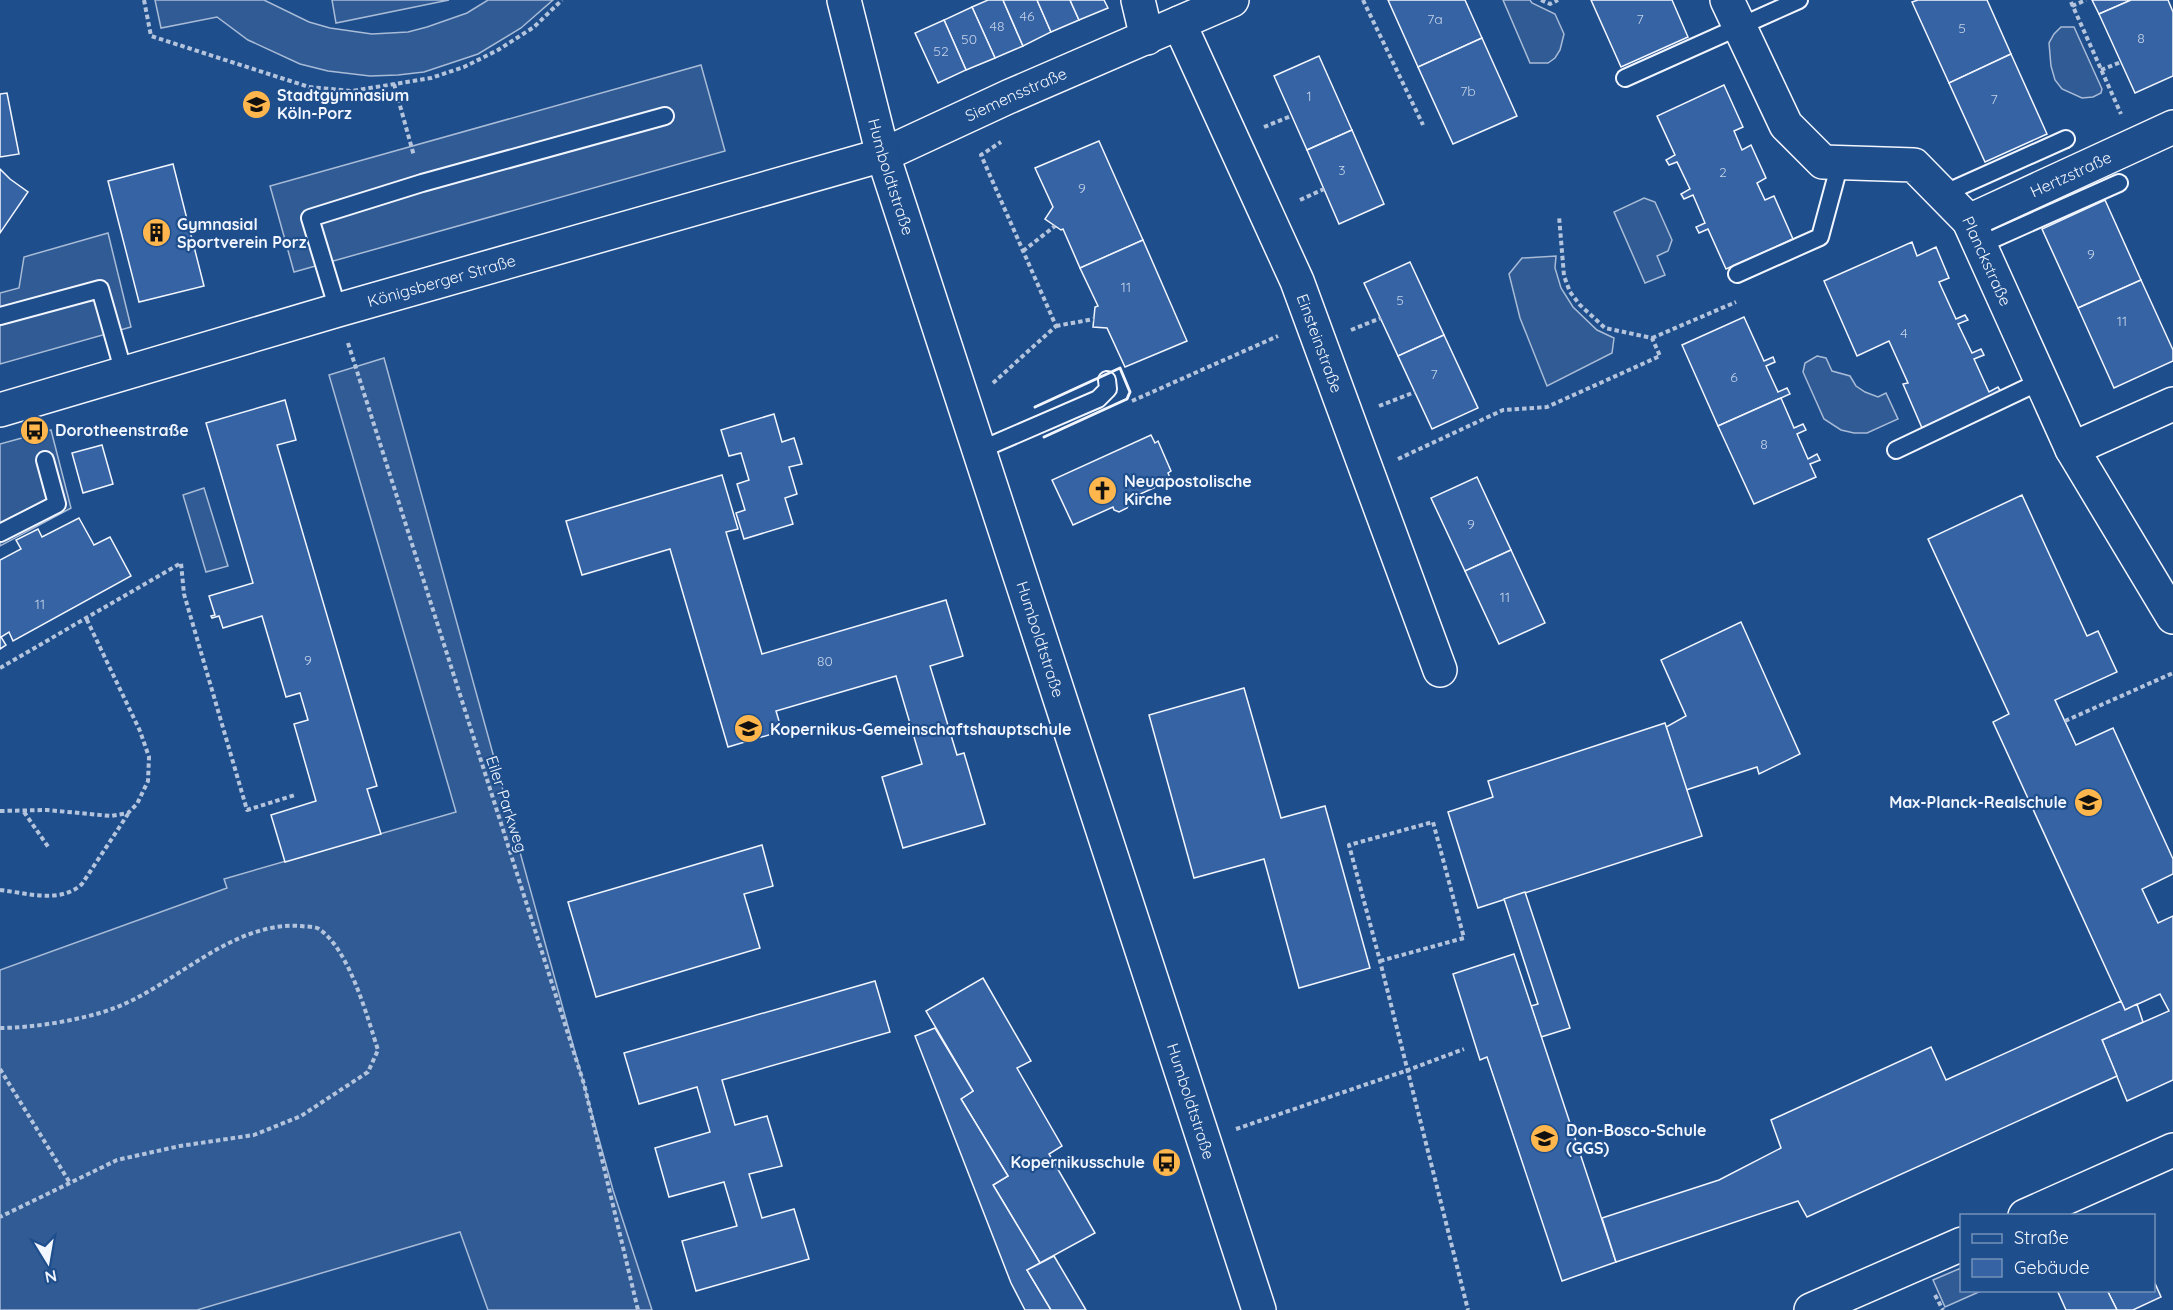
<svg xmlns="http://www.w3.org/2000/svg" width="2173" height="1310" font-family="Quicksand,sans-serif">
<rect width="100%" height="100%" fill="#1f4e8c"/>
<g fill="#305b95" stroke="#a8bbd7" stroke-width="1.5">
<polygon points="155,0 264,0 309,22 330,28 372,34 408,32 427,27 467,13 488,0 553,0 521,28 478,54 424,72 398,75 370,76 328,71 300,64 248,40 217,17 161,28"/>
<polygon points="332,0 449,0 336,23"/>
<polygon points="1503,0 1530,0 1532,3 1555,14 1564,34 1560,50 1555,58 1548,63 1530,63"/>
<polygon points="2061,27 2074,27 2102,89 2101,93 2093,97 2082,98 2062,89 2055,80 2051,66 2049,43 2054,34"/>
<polygon points="701,65 725,151 294,272 270,186"/>
<polygon points="1644,198 1655,202 1672,240 1668,251 1657,256 1665,275 1645,283 1614,212"/>
<polygon points="108,233 131,327 0,364 0,293 19,288 24,257"/>
<polygon points="1556,256 1555,268 1561,288 1573,307 1597,330 1614,338 1612,353 1547,386 1520,318 1509,274 1522,258"/>
<polygon points="1817,356 1826,358 1832,371 1850,376 1856,386 1865,392 1878,397 1886,393 1898,419 1867,433 1854,433 1841,430 1824,419 1803,372 1805,363"/>
<polygon points="384,358 613,1190 652,1310 488,1310 460,1232 197,1310 0,1310 0,970 227,888 224,879 456,812 329,375"/>
<polygon points="51,430 71,508 0,546 0,444"/>
<polygon points="204,488 228,566 206,572 183,495"/>
<polygon points="1961,1268 1962,1290 1981,1291 1945,1307 1933,1280"/>
</g>
<g fill="#3563a3" stroke="#f2f6ff" stroke-width="1.5">
<polygon points="988,0 1003,0 1023,46 995,58 972,7"/>
<polygon points="1003,0 1037,0 1051,32 1023,46"/>
<polygon points="1037,0 1070,0 1079,20 1051,32"/>
<polygon points="1070,0 1104,0 1108,8 1079,20"/>
<polygon points="1388,0 1465,0 1482,38 1418,67"/>
<polygon points="1591,0 1672,0 1688,37 1621,67"/>
<polygon points="1918,0 1987,0 2011,54 1949,83 1912,2"/>
<polygon points="2092,0 2131,0 2099,14"/>
<polygon points="2131,0 2168,0 2173,12 2173,76 2135,93 2099,14"/>
<polygon points="972,7 995,58 966,70 944,20"/>
<polygon points="944,20 966,70 938,83 915,33"/>
<polygon points="1482,38 1517,116 1453,144 1418,67"/>
<polygon points="2011,54 2047,134 1985,162 1949,83"/>
<polygon points="1319,56 1352,130 1307,150 1274,76"/>
<polygon points="1724,85 1743,127 1734,131 1742,150 1751,145 1766,178 1757,183 1765,200 1774,196 1793,239 1726,269 1708,229 1699,233 1696,227 1705,223 1693,195 1684,199 1681,194 1690,189 1677,162 1669,165 1666,160 1675,155 1657,116"/>
<polygon points="7,93 19,154 0,157 0,94"/>
<polygon points="1352,130 1384,204 1339,224 1307,150"/>
<polygon points="1099,141 1143,240 1080,268 1063,229 1061,230 1045,219 1053,207 1035,168"/>
<polygon points="173,164 204,286 139,302 108,181"/>
<polygon points="0,169 10,179 28,192 0,233"/>
<polygon points="2105,200 2141,280 2078,308 2042,229"/>
<polygon points="1143,240 1187,341 1125,367 1107,328 1093,327 1095,307 1098,306 1080,268"/>
<polygon points="1912,242 1917,256 1936,247 1949,278 1939,282 1956,319 1965,315 1968,320 1958,324 1972,353 1981,349 1984,355 1974,359 1989,392 1998,387 2001,392 1922,428 1903,384 1908,383 1889,341 1857,356 1824,281"/>
<polygon points="1410,262 1444,335 1398,356 1364,283"/>
<polygon points="2141,280 2173,350 2173,361 2114,388 2078,308"/>
<polygon points="1744,317 1764,361 1773,357 1775,362 1766,366 1778,392 1787,388 1790,394 1718,426 1682,345"/>
<polygon points="1444,335 1478,408 1432,429 1398,356"/>
<polygon points="1781,398 1794,428 1803,424 1806,430 1797,434 1808,459 1817,454 1820,460 1810,464 1816,477 1754,504 1718,426"/>
<polygon points="285,400 296,440 277,445 377,786 367,789 381,834 285,862 271,815 316,801 294,724 308,720 300,693 286,697 262,616 223,628 219,616 212,618 211,616 215,615 209,596 253,583 206,423"/>
<polygon points="774,414 782,442 794,438 802,464 789,467 797,494 785,498 793,524 744,539 736,513 745,510 737,484 749,480 741,453 729,456 721,430"/>
<polygon points="1151,435 1155,443 1158,441 1171,471 1168,473 1171,480 1127,500 1129,503 1127,508 1119,512 1114,510 1113,507 1073,525 1052,480"/>
<polygon points="102,445 113,484 83,493 72,453"/>
<polygon points="722,475 738,529 726,532 762,654 946,600 963,656 930,666 957,755 964,753 985,824 903,848 882,777 922,764 896,676 776,711 782,731 728,747 670,549 582,575 566,521"/>
<polygon points="1477,477 1511,550 1465,571 1431,498"/>
<polygon points="2022,495 2087,636 2098,631 2117,672 2055,700 2076,745 2113,728 2173,859 2173,874 2142,889 2158,923 2173,916 2173,1080 2127,1101 2102,1040 2169,1011 2160,994 2125,1010 1993,722 2009,714 1928,539"/>
<polygon points="79,518 94,545 110,537 131,576 13,641 9,632 1,637 6,645 0,649 0,560 21,549 16,540 38,529 42,537"/>
<polygon points="1511,550 1545,623 1499,644 1465,571"/>
<polygon points="1741,622 1800,754 1759,774 1757,767 1686,790 1666,727 1686,716 1661,660"/>
<polygon points="1244,688 1281,818 1325,806 1370,968 1299,988 1264,859 1194,878 1149,715"/>
<polygon points="1665,723 1702,836 1478,908 1448,812 1493,797 1488,781"/>
<polygon points="762,845 773,886 744,894 760,948 596,997 568,902"/>
<polygon points="1525,892 1570,1028 1541,1037 1531,1006 1538,1004 1504,899"/>
<polygon points="1514,954 1616,1262 1562,1281 1487,1057 1480,1060 1453,974"/>
<polygon points="983,978 1031,1061 1017,1068 1062,1146 1049,1154 1095,1233 1040,1263 993,1185 1008,1176 961,1099 973,1091 926,1011"/>
<polygon points="875,981 890,1032 722,1080 735,1125 767,1116 782,1166 749,1174 762,1218 794,1209 809,1259 696,1291 682,1241 737,1226 724,1182 669,1197 655,1148 710,1132 697,1087 639,1104 624,1053"/>
<polygon points="2121,1001 2125,1010 2137,1004 2143,1022 2102,1040 2117,1076 1807,1217 1798,1201 1616,1262 1602,1218 1719,1180 1781,1148 1771,1120 1931,1047 1946,1080"/>
<polygon points="935,1028 973,1091 961,1099 1008,1176 993,1185 1040,1263 1027,1270 1051,1310 1025,1310 1011,1283 915,1036"/>
<polygon points="1054,1256 1086,1310 1051,1310 1027,1270"/>
<polygon points="2154,1281 2161,1297 2133,1310 2117,1310 2107,1290 2154,1290"/>
<polygon points="2057,1290 2107,1290 2117,1310 2066,1310"/>
</g>
<g fill="none" stroke-linecap="round" stroke-linejoin="round">
<defs>
<g id="service">
<polyline points="1625,78 1799,0"/>
<polyline points="1943,194 2066,139"/>
<polyline points="1980,245 2119,183"/>
<polyline points="1737,274 1820,237 1840,163"/>
<polyline points="338,310 310,218 422,183 665,116"/>
<polyline points="0,316 100,289 124,373"/>
<polyline points="980,450 1098,399 1108,389 1107,380"/>
<polyline points="1896,450 2041,381"/>
<polyline points="0,533 57,504 45,460"/>
</g>
<g id="minor">
<polyline points="1138,0 1147,38"/>
<path id="s1" d="M1727,0l59,125 37,37 91,3 55,56 103,228 101,168"/>
<path id="s2" d="M1179,23l118,258 143,389"/>
<path id="s3" d="M883,155l125,-58 224,-97"/>
<path id="s4" d="M1969,221l204,-94"/>
<polyline points="2072,449 2173,404"/>
<polyline points="2025,1216 2173,1150"/>
<polyline points="1811,1310 1962,1244"/>
</g>
<g id="tertiary">
<path id="s5" d="M844,0l39,155 376,1155"/>
<path id="s6" d="M0,410l338,-100 545,-155"/>
</g>
</defs>
<use href="#service" stroke="#f2f6ff" stroke-width="20"/>
<use href="#minor" stroke="#f2f6ff" stroke-width="36"/>
<use href="#tertiary" stroke="#f2f6ff" stroke-width="36"/>
<g stroke="#b3c4dc" stroke-width="4" stroke-dasharray="4.5 3" stroke-linecap="butt">
<polyline points="144,0 151,36 309,87 352,91 431,78 464,67 498,50 534,27 562,0"/>
<polyline points="1363,0 1423,125"/>
<polyline points="1541,0 1550,4 1558,0"/>
<polyline points="2071,2 2121,114"/>
<polyline points="2072,6 2086,0"/>
<polyline points="2101,70 2121,62"/>
<polyline points="394,84 414,156"/>
<polyline points="1264,127 1291,116"/>
<polyline points="1300,200 1324,189"/>
<polyline points="1023,251 1055,226"/>
<polyline points="1056,326 1094,319"/>
<polyline points="1351,330 1381,318"/>
<polyline points="1652,338 1736,302"/>
<polyline points="348,343 584,1084 638,1310"/>
<polyline points="993,383 1056,326 981,155 1001,142"/>
<polyline points="1132,401 1278,336"/>
<polyline points="1379,406 1415,392"/>
<polyline points="1398,459 1503,410 1547,407 1660,356 1652,338 1605,328 1580,305 1570,292 1564,276 1559,216"/>
<polyline points="0,668 181,563 184,594 247,810 295,795"/>
<polyline points="2065,721 2173,673"/>
<polyline points="0,811 47,810 111,816 128,813 137,804 148,781 149,757 140,731 86,618"/>
<polyline points="24,812 49,848"/>
<path d="M0,890c27,3 60,14 82,-6l46,-70"/>
<polyline points="1380,961 1464,938 1433,822 1349,845 1380,961 1468,1310"/>
<path d="M0,1028c32,0 82,-8 112,-19 63,-23 119,-88 189,-83 6,1 13,0 18,3 30,20 48,87 59,121l-10,22 -67,44 -47,19 -74,11 -63,14 -117,57"/>
<polyline points="0,1069 70,1183"/>
<polyline points="1236,1129 1408,1070 1464,1049"/>
<polyline points="1935,1295 1943,1310"/>
</g>
<use href="#service" stroke="#1f4e8c" stroke-width="16"/>
<use href="#minor" stroke="#1f4e8c" stroke-width="33"/>
<use href="#tertiary" stroke="#1f4e8c" stroke-width="33"/>
<polyline stroke="#f2f6ff" stroke-width="3" points="1035,407 1120,368 1130,392 1127,399 1044,437"/>
</g>
<defs>
<symbol id="school-disc" viewBox="-11 -11 22 22"><circle r="9.5" fill="#ffb74d" stroke="#1f4e8c"/><path d="M0-5L7-2L0 1L-7-2ZM-4 1L0 2.5L4 1V4Q0 6-4 4Z" fill="#111"/></symbol>
<symbol id="building-disc" viewBox="-11 -11 22 22"><circle r="9.5" fill="#ffb74d" stroke="#1f4e8c"/><path d="M-4-6H4V6H1V3H-1V6H-4ZM-2.5-4.3h1.7v1.8h-1.7ZM.8-4.3h1.7v1.8H.8ZM-2.5-1h1.7V.8h-1.7ZM.8-1h1.7V.8H.8Z" fill="#111"/></symbol>
<symbol id="bus-disc" viewBox="-11 -11 22 22"><circle r="9.5" fill="#ffb74d" stroke="#1f4e8c"/><path d="M-5-6H5V4H4V6H2V4H-2V6H-4V4H-5ZM-3.5-4V0h7V-4ZM-3.5 1.2v1.5H-2V1.2ZM2 1.2v1.5H3.5V1.2Z" fill="#111"/></symbol>
<symbol id="church-disc" viewBox="-11 -11 22 22"><circle r="9.5" fill="#ffb74d" stroke="#1f4e8c"/><path d="M-1.2-6h2.4v3.5h3.3v2.4h-3.3V6h-2.4V-.1h-3.3v-2.4h3.3Z" fill="#111"/></symbol>
</defs>
<g fill-rule="evenodd">
<use href="#school-disc" x="240" y="88" width="33" height="33"/>
<use href="#building-disc" x="140" y="216" width="33" height="33"/>
<use href="#bus-disc" x="18" y="414" width="33" height="33"/>
<use href="#church-disc" x="1086" y="474" width="33" height="33"/>
<use href="#school-disc" x="732" y="712" width="33" height="33"/>
<use href="#school-disc" x="2072" y="786" width="33" height="33"/>
<use href="#school-disc" x="1528" y="1122" width="33" height="33"/>
<use href="#bus-disc" x="1150" y="1146" width="33" height="33"/>
</g>
<g text-anchor="middle" stroke-width="4.5" stroke-linejoin="round" paint-order="stroke">
<g font-size="14" fill="#c3d1e8">
<text x="1027" y="21">46</text>
<text x="1435" y="24">7a</text>
<text x="1640" y="24">7</text>
<text x="997" y="31">48</text>
<text x="1962" y="33">5</text>
<text x="2141" y="43">8</text>
<text x="969" y="44">50</text>
<text x="941" y="56">52</text>
<text x="1468" y="96">7b</text>
<text x="1309" y="101">1</text>
<text x="1994" y="104">7</text>
<text x="1342" y="175">3</text>
<text x="1723" y="177">2</text>
<text x="1082" y="193">9</text>
<text x="2091" y="259">9</text>
<text x="1126" y="292">11</text>
<text x="1400" y="305">5</text>
<text x="2122" y="326">11</text>
<text x="1904" y="338">4</text>
<text x="1434" y="379">7</text>
<text x="1734" y="382">6</text>
<text x="1764" y="449">8</text>
<text x="1471" y="529">9</text>
<text x="1505" y="602">11</text>
<text x="40" y="609">11</text>
<text x="308" y="665">9</text>
<text x="825" y="666">80</text>
</g>
<g font-size="16" font-weight="bold" fill="#f2f6ff" stroke="#1f4e8c" text-anchor="start">
<text x="277" y="101">Stadtgymnasium<tspan x="277" dy="18">Köln-Porz</tspan></text>
<text x="177" y="230">Gymnasial<tspan x="177" dy="18">Sportverein Porz</tspan></text>
<text x="55" y="436">Dorotheenstraße</text>
<text x="1124" y="487">Neuapostolische<tspan x="1124" dy="18">Kirche</tspan></text>
<text x="770" y="735">Kopernikus-Gemeinschaftshauptschule</text>
<text x="2067" y="808" text-anchor="end">Max-Planck-Realschule</text>
<text x="1566" y="1136">Don-Bosco-Schule<tspan x="1566" dy="18">(GGS)</tspan></text>
<text x="1145" y="1168" text-anchor="end">Kopernikusschule</text>
</g>
<g font-size="16" fill="#f2f6ff" stroke="#1f4e8c">
<text dy="6" stroke="none"><textPath href="#s3" startOffset="146">Siemensstraße</textPath></text>
<text dy="6" stroke="none"><textPath href="#s4" startOffset="112">Hertzstraße</textPath></text>
<text dy="6" stroke="none"><textPath href="#s5" startOffset="183">Humboldtstraße</textPath></text>
<text dy="6" stroke="none"><textPath href="#s1" startOffset="404">Planckstraße</textPath></text>
<text dy="6" stroke="none"><textPath href="#s6" startOffset="460">Königsberger Straße</textPath></text>
<text dy="6" stroke="none"><textPath href="#s2" startOffset="350">Einsteinstraße</textPath></text>
<text dy="6" stroke="none"><textPath href="#s5" startOffset="669">Humboldtstraße</textPath></text>
<text transform="translate(507 804) rotate(72)" y="6">Eiler Parkweg</text>
<text dy="6" stroke="none"><textPath href="#s5" startOffset="1155">Humboldtstraße</textPath></text>
</g>
</g>
<rect x="1960" y="1214" width="195" height="78" fill="#1f4e8c" stroke="#7391ba" stroke-width="1.5"/>
<rect x="1972" y="1234" width="30" height="9" fill="#1f4e8c" stroke="#7391ba" stroke-width="1.5"/>
<text x="2014" y="1244" font-size="18" fill="#f2f6ff">Straße</text>
<rect x="1972" y="1259" width="30" height="18" fill="#3563a3" stroke="#7391ba" stroke-width="1.5"/>
<text x="2014" y="1274" font-size="18" fill="#f2f6ff">Gebäude</text>
<g transform="translate(48 1262) rotate(169)" stroke="#1f4e8c" stroke-width="4.5" paint-order="stroke">
<path d="M0-4.5L10 22L0 15L-10 22Z" fill="#f2f6ff"/>
<text y="-9" font-size="16" font-weight="bold" text-anchor="middle" fill="#f2f6ff">N</text>
</g>
</svg>
